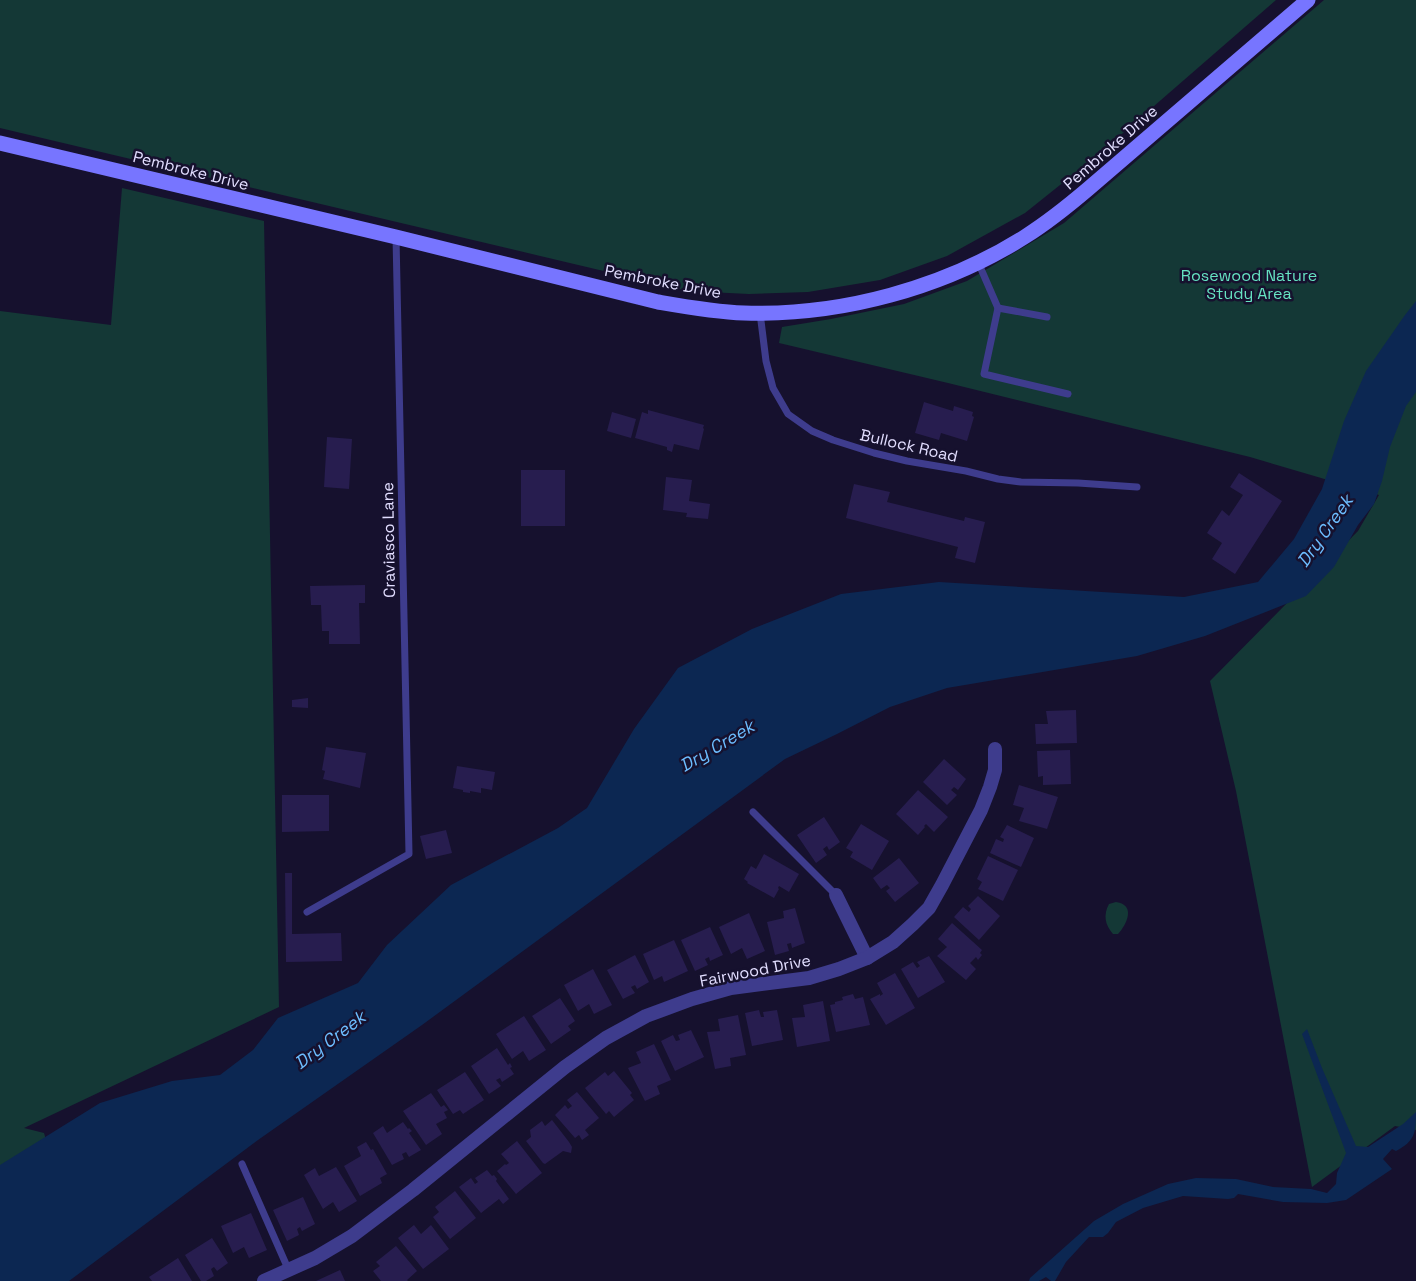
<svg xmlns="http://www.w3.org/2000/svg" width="1416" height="1281" font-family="'Space Grotesk',sans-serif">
<rect width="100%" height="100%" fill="#16112e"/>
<g fill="#143836">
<polygon points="0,0 1276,0 1100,153 1025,213 947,256 880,280 808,292 749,294 688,291 0,128"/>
<polygon points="1324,0 1416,0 1416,1130 1395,1126 1312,1187 1236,791 1210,681 1358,531 1379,495 1250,457 948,383 779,343 782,327 831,319 904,304 967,281 1064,223"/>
<polygon points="122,188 264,221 279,1007 24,1128 44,1133 48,1147 0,1167 0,311 111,325"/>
<path d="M1116,902c20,3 11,22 2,32h-5c-8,-9 -10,-19 -4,-30z"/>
</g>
<g fill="#0c2752">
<polygon points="1416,301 1416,392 1406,406 1390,447 1382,481 1374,504 1358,525 1334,567 1306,596 1205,636 1137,656 947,688 890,707 837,734 785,759 422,1025 258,1140 69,1281 0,1281 0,1165 100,1103 172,1081 220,1075 253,1050 278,1018 358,983 387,945 451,885 558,828 587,808 634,729 678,668 752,629 841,594 939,582 1184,597 1258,582 1294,539 1322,489 1344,421 1366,371 1405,315"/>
<path d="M1307,1029l15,39 34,78 12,1 35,-23 13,-12c0,21 -1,29 -20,39l-4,-2 -9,10 9,10 -46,31 -19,3 -44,-1 -45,-8 -4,4 -6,1 -45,-3 -40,12 -27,14 -8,11 -5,4h-14l-23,25 -11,19h-4l-5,-4 -7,4h-10l1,-3 64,-57 29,-17 45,-20 28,-6 40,1 37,8 38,2 16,4 9,-9 1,-11 9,-20 -44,-119z"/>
</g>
<g fill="#271d4f">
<polygon points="924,402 953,411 954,406 973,412 972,416 974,417 967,441 941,433 939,440 915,433"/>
<polygon points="648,410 704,425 703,428 704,429 699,450 674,444 672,452 667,450 667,447 635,438 642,412 648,414"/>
<polygon points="612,412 636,419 631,438 607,431"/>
<polygon points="327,437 352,439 349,489 324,487"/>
<rect x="521" y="470" width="44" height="56"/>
<polygon points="1239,473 1282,501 1235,574 1212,559 1222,543 1207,533 1222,510 1229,516 1243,495 1230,487"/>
<polygon points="666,477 692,480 689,501 710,504 708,519 686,517 687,513 663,510"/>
<polygon points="854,484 890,492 887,502 964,521 965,517 985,522 975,563 955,558 958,547 846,518"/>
<polygon points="365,585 365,603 359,603 360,644 329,644 329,631 322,631 321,605 311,605 310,586"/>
<polygon points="308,698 308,708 292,707 292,700"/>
<polygon points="1076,710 1077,743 1036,744 1035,724 1048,724 1046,711"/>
<polygon points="326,747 366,753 360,788 323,779 325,771 322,770"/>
<polygon points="1070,750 1071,784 1043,785 1043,776 1038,777 1037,751"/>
<polygon points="944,759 966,779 958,790 954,787 951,790 957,795 947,805 923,782"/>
<polygon points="457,766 495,772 492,790 481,788 481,793 470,791 470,793 463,792 463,790 453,788"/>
<polygon points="1019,785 1058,797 1047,829 1019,821 1024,808 1013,805"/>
<polygon points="918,790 948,817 934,832 926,824 924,826 925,827 918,835 896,814"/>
<polygon points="282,795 329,795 329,831 282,832"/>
<polygon points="824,817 840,842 829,850 827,846 823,849 827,855 816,863 797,835"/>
<polygon points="861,824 889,841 872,870 850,857 853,852 846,848"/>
<polygon points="1007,825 1034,838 1021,867 990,853 996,839 1003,842 1004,839 1000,837"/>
<polygon points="446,830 452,853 426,859 420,836"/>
<polygon points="764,854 799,874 789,892 779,886 778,888 779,889 774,898 747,883 748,882 744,879 751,866 756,869"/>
<polygon points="988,856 1018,870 1003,901 978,889 982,882 977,879"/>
<polygon points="899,858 919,883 895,902 886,891 890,888 887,885 881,889 873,878"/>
<polygon points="285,873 292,873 292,934 341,933 342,961 286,962"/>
<polygon points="978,896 1000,916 979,940 954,917 963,907 969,912 971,909 968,906"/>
<polygon points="795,908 805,943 792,948 791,943 787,944 789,951 775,955 767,922 784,918 783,911"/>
<polygon points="749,913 765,951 747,959 742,948 731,954 719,927"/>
<polygon points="952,923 982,950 980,953 982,955 978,960 976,957 970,963 976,969 966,980 937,956 947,947 938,939"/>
<polygon points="710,927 723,955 710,961 709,957 705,959 708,965 695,971 681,940"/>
<polygon points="674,940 688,971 664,982 662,976 654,980 643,954"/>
<polygon points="635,955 649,982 637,989 635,985 631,987 635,993 623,999 607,970"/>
<polygon points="929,956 945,982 918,998 901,969 913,962 917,968 920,966 917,962"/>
<polygon points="593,969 612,1005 594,1014 589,1004 578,1011 564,985"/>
<polygon points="895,973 915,1008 886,1025 870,999 880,994 880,996 883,994 877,983"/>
<polygon points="853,994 855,999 863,997 870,1025 836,1032 830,1005 835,1004 835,1002 843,1000 842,997"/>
<polygon points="560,998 575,1021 568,1026 571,1030 551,1044 532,1016"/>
<polygon points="823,1001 830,1041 797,1047 792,1018 805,1017 803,1005"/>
<polygon points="759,1010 761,1017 764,1017 763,1012 777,1010 783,1040 752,1046 745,1013"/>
<polygon points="738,1015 746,1055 730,1058 731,1066 715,1069 707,1032 720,1031 718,1019"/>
<polygon points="524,1016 546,1050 529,1061 523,1051 512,1059 496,1034"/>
<polygon points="691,1030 704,1057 675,1071 661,1041 673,1035 676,1041 680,1040 678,1035"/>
<polygon points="654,1044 671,1080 657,1086 660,1094 645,1101 628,1068 641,1063 636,1052"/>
<polygon points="497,1048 508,1065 510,1063 512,1067 510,1068 514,1074 502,1082 500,1078 496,1080 501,1086 489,1094 471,1066"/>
<polygon points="614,1071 632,1093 630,1095 634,1100 614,1117 609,1111 606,1114 585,1088 605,1072 608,1076"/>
<polygon points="465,1072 484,1100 463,1114 460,1110 453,1114 437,1090"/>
<polygon points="577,1092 599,1118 585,1130 589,1135 582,1140 579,1135 575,1138 555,1115 565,1105 568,1109 572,1106 567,1100"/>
<polygon points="431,1093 441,1107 444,1105 448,1110 444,1112 447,1118 436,1124 442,1134 426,1145 403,1111"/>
<polygon points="552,1120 569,1142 572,1147 571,1153 563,1151 545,1164 543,1163 526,1141 531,1137 530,1130 542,1121 545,1126"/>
<polygon points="403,1122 408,1129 409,1128 412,1131 409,1133 421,1150 409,1157 406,1152 402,1154 404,1159 392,1165 373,1133 383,1126 387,1133"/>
<polygon points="517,1141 542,1173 516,1194 497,1171 505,1164 506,1165 509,1163 501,1154"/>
<polygon points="366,1142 371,1150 373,1149 387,1174 380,1178 382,1183 360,1196 344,1166 361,1156 357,1147"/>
<polygon points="336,1167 357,1201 339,1212 333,1202 323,1209 304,1175 315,1168 319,1176"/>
<polygon points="487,1170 492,1176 494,1175 497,1179 496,1181 509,1199 503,1204 499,1199 481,1213 459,1187 471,1178 475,1184 478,1182 475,1178"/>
<polygon points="455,1191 476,1218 450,1239 433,1217 439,1212 435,1207"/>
<polygon points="303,1197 315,1224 302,1231 300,1227 297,1229 299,1235 287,1241 273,1210"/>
<polygon points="251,1213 267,1250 249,1258 244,1247 233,1253 221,1226"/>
<polygon points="414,1225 421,1234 431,1225 449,1249 423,1269 398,1238"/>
<polygon points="212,1238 228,1263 217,1271 214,1267 211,1269 214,1276 206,1281 201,1281 185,1255"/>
<polygon points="396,1246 417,1271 407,1280 408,1281 381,1281 373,1271 380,1266 376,1262"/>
<polygon points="178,1258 192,1281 152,1281 149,1277"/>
<polygon points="340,1270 345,1281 316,1281"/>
</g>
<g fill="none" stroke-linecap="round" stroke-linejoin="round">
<g stroke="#3e3c8d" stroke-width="7">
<polyline points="978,262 998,308 984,374 1068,394"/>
<polyline points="998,308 1047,317"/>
<polyline points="760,313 766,361 773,388 788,414 812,431 833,440 874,453 907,461 966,471 998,479 1021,482 1078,483 1137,487"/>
<polyline points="753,812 836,895"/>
<polyline points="307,912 409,854 396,237"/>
<polyline points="242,1164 289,1271"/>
</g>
<g stroke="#3e3c8d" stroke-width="14">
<polyline points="836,895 867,958"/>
<polyline points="264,1281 315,1258 352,1236 413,1190 565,1067 606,1038 646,1016 692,999 731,988 809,978 839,969 867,958 893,942 913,924 929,908 942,885 981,810 990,787 995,770 995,749"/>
</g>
<path stroke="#7775ff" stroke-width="15" d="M0,143l396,94 262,65c29,5 57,10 86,11 97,3 200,-25 282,-77 22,-14 42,-30 62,-47l220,-189"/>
</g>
<g text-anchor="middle" stroke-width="5" stroke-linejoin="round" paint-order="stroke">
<g font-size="16" fill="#e2deff" stroke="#16112e">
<text transform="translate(1110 147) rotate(-41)" y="6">Pembroke Drive</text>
<text transform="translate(191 170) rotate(14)" y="6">Pembroke Drive</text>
<text transform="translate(663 281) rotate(11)" y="6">Pembroke Drive</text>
<text transform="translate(909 445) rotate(13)" y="6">Bullock Road</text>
<text transform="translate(388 540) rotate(-91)" y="6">Craviasco Lane</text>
<text transform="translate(755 970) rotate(-11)" y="6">Fairwood Drive</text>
</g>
<g font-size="16" fill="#66e3c2" stroke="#16112e">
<text x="1249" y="281">Rosewood Nature<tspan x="1249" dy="18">Study Area</tspan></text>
</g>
<g font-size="18" font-style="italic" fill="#6cbdff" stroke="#16112e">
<text transform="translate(1325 531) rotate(-55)" y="6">Dry Creek</text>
<text transform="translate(717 746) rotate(-31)" y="6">Dry Creek</text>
<text transform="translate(330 1040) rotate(-37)" y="6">Dry Creek</text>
</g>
</g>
</svg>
